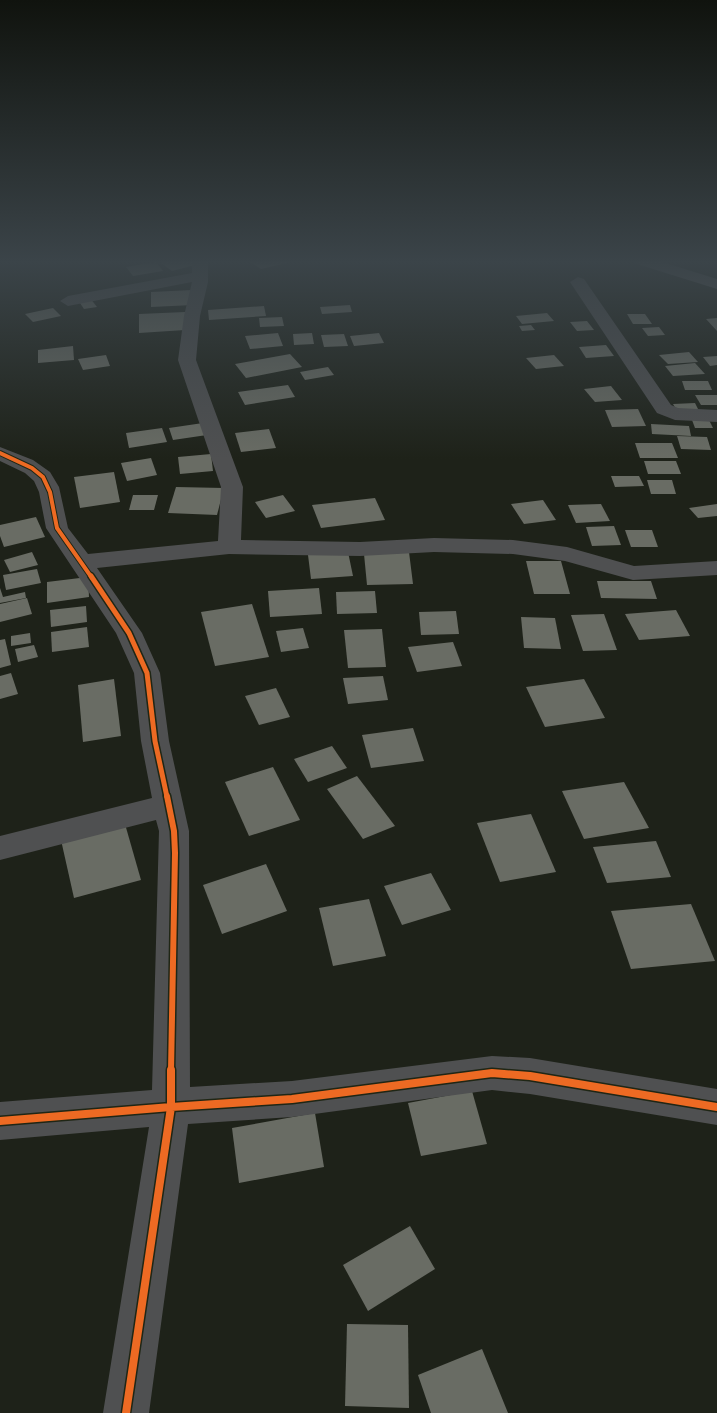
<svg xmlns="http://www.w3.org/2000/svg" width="717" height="1413" font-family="'Libre Baskerville',serif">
<rect width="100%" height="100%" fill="#1e2219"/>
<g fill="#696c64">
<polygon points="169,261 190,261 195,265 172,271 161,263"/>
<polygon points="249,261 290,261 291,262 261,269"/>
<polygon points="156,262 163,271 133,276 126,267"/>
<polygon points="192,290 193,305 151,307 151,292"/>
<polygon points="90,298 97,307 84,309 78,300"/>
<polygon points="350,305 352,312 322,314 320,307"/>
<polygon points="264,306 266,316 209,320 208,310"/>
<polygon points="53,308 61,316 33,322 25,314"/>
<polygon points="185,312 185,330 139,333 139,314"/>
<polygon points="547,313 554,321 522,324 516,316"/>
<polygon points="627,314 645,314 652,324 633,324"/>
<polygon points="282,317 284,326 260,327 259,318"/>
<polygon points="717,318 717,331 706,319"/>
<polygon points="587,321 594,330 577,331 570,322"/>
<polygon points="531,325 535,330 522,331 519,326"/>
<polygon points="659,327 665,335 648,336 642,328"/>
<polygon points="278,333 283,346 250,349 245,336"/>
<polygon points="312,333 314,344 294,345 293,334"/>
<polygon points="379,333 384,343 354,346 350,336"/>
<polygon points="344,334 348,346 324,347 321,335"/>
<polygon points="606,345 614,356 586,358 579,347"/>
<polygon points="73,346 74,360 38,363 38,350"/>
<polygon points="689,352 698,362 668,364 659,355"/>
<polygon points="290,354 302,367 246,378 235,364"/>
<polygon points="106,355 110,366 83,370 78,359"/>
<polygon points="554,355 564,366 536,369 526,358"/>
<polygon points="717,356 717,365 710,366 703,357"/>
<polygon points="695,363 705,374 673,376 665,366"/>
<polygon points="328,367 334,375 305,380 300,372"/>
<polygon points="682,381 708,381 712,390 685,390"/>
<polygon points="288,385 295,397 245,405 238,392"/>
<polygon points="611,386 622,400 595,402 584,389"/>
<polygon points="695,395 717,395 717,405 701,405"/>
<polygon points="695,403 699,411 677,411 673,404"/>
<polygon points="638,409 646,426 612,427 605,410"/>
<polygon points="692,420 709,420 713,428 695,428"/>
<polygon points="203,423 207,435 173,440 169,428"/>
<polygon points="651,424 689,426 691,436 652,434"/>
<polygon points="162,428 167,442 129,448 126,433"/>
<polygon points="269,429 276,448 241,452 235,433"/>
<polygon points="677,436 707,437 711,450 681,449"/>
<polygon points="635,443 672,443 678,458 640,458"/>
<polygon points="211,454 213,471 180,474 178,457"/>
<polygon points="151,458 157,475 127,481 121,463"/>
<polygon points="644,461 676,461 681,474 648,474"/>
<polygon points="114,472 120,502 80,508 74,477"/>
<polygon points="611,476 639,476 644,486 615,487"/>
<polygon points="647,480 672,480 676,494 651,494"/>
<polygon points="176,487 224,488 217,515 168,513"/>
<polygon points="133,495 158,495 154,510 129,510"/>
<polygon points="283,495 295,511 266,518 255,502"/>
<polygon points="375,498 385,520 321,528 312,505"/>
<polygon points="543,500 556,520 524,524 511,504"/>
<polygon points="601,504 610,521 576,523 568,505"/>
<polygon points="717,504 717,516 698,518 689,508"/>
<polygon points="36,517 45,537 4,547 0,536 0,525"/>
<polygon points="614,526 621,545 592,546 586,527"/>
<polygon points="625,530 652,530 658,547 631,547"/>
<polygon points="32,552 38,565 10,572 4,560"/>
<polygon points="348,552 353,576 311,579 308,555"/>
<polygon points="409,552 413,584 367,585 364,554"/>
<polygon points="526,561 561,561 570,594 534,594"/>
<polygon points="37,569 41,583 6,590 3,575"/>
<polygon points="88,577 89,597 47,603 47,582"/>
<polygon points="597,581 651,581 657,599 601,598"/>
<polygon points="0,588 3,597 25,592 26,598 0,603"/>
<polygon points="319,588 322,614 270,617 268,591"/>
<polygon points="375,591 377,613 337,614 336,592"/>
<polygon points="27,598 32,614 0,622 0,604"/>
<polygon points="252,604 269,657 215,666 201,612"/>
<polygon points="86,606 87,622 51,627 50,610"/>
<polygon points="676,610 690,636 639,640 625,614"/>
<polygon points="456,611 459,634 421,635 419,612"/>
<polygon points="604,614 617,650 583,651 571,615"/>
<polygon points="521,617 555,618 561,649 524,648"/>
<polygon points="87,627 89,647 52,652 51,632"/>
<polygon points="303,628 309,648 281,652 276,631"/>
<polygon points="382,629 386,667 348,668 344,630"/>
<polygon points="30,633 31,643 11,646 11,636"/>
<polygon points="5,639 11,665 0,668 0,640"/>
<polygon points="453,642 462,666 417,672 408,647"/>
<polygon points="34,645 38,657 18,662 15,649"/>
<polygon points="11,673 18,694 0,699 0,676"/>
<polygon points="383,676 388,700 348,704 343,678"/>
<polygon points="114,679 121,736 83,742 78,685"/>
<polygon points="584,679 605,718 545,727 526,687"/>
<polygon points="276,688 290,717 259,725 245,696"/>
<polygon points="413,728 424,761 371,768 362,735"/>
<polygon points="332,746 347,768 308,782 294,759"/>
<polygon points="273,767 300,820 249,836 225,782"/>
<polygon points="357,776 395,826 363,839 327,789"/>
<polygon points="624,782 649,828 584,839 562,791"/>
<polygon points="531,814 556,872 500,882 477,823"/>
<polygon points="125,824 141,880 74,898 61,840"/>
<polygon points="656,841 671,877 607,883 593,847"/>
<polygon points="266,864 287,911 222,934 203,885"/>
<polygon points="431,873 451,910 402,925 384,886"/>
<polygon points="369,899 386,956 333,966 319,908"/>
<polygon points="691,904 715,961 631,969 611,911"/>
<polygon points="472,1091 487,1144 421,1156 408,1103"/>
<polygon points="315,1113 324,1167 239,1183 232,1128"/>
<polygon points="410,1226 435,1269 368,1311 343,1265"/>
<polygon points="347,1324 408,1325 409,1408 345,1406"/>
<polygon points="482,1349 508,1413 431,1413 418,1375"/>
</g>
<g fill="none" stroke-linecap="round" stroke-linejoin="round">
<g fill="#4f5051" fill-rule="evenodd">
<polygon points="192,261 208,261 208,282 200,316 196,360 243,487 241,540 360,542 434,538 513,540 567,547 634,566 717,561 717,575 633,580 565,561 513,554 434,552 360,556 229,554 97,568 142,633 160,673 169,741 189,831 190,1087 292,1081 492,1056 530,1058 717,1089 717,1125 530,1094 492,1090 292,1117 188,1124 149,1413 103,1413 149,1127 0,1140 0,1102 152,1090 159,831 156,820 0,860 0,836 152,798 141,741 134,673 116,633 46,528 39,492 34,481 25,473 0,461 0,447 33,460 50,472 59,487 68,528 88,554 218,541 221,487 178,360 184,316 192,282 68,306 60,301 68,296 192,273"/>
<polygon points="578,277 584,279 671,405 678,408 717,410 717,422 675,420 657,413 570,282"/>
</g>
<polygon fill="#5a5a5b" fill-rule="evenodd" points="635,261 659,261 717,279 717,289 637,264"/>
<defs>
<polyline id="cycleway-far3" points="0,453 32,468 43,477 50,492 57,528 92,578"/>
<polyline id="cycleway-far2" points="91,576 129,633 147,673 155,741 167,797"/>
<polyline id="cycleway-far1" points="167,796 174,831 175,853 171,1071"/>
<g id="cycleway">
<polyline points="0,1121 171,1107 171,1070"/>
<polyline points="126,1413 171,1107 292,1099 492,1073 530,1076 717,1107"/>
</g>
</defs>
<use href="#cycleway-far3" stroke="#1f2615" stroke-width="6"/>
<use href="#cycleway-far2" stroke="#1f2615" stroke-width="8"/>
<use href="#cycleway-far1" stroke="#1f2615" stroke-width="9"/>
<use href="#cycleway" stroke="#1f2615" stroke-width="11"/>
<use href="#cycleway-far3" stroke="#ed6a23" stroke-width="4"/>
<use href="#cycleway-far2" stroke="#ed6a23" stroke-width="5"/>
<use href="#cycleway-far1" stroke="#ed6a23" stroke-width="6"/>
<use href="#cycleway" stroke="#ed6a23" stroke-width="8"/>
</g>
<linearGradient id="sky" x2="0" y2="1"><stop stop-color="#10130e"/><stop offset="0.57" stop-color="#3b4449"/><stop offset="1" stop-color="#3b4449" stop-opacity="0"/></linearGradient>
<rect width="717" height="459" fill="url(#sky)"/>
</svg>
